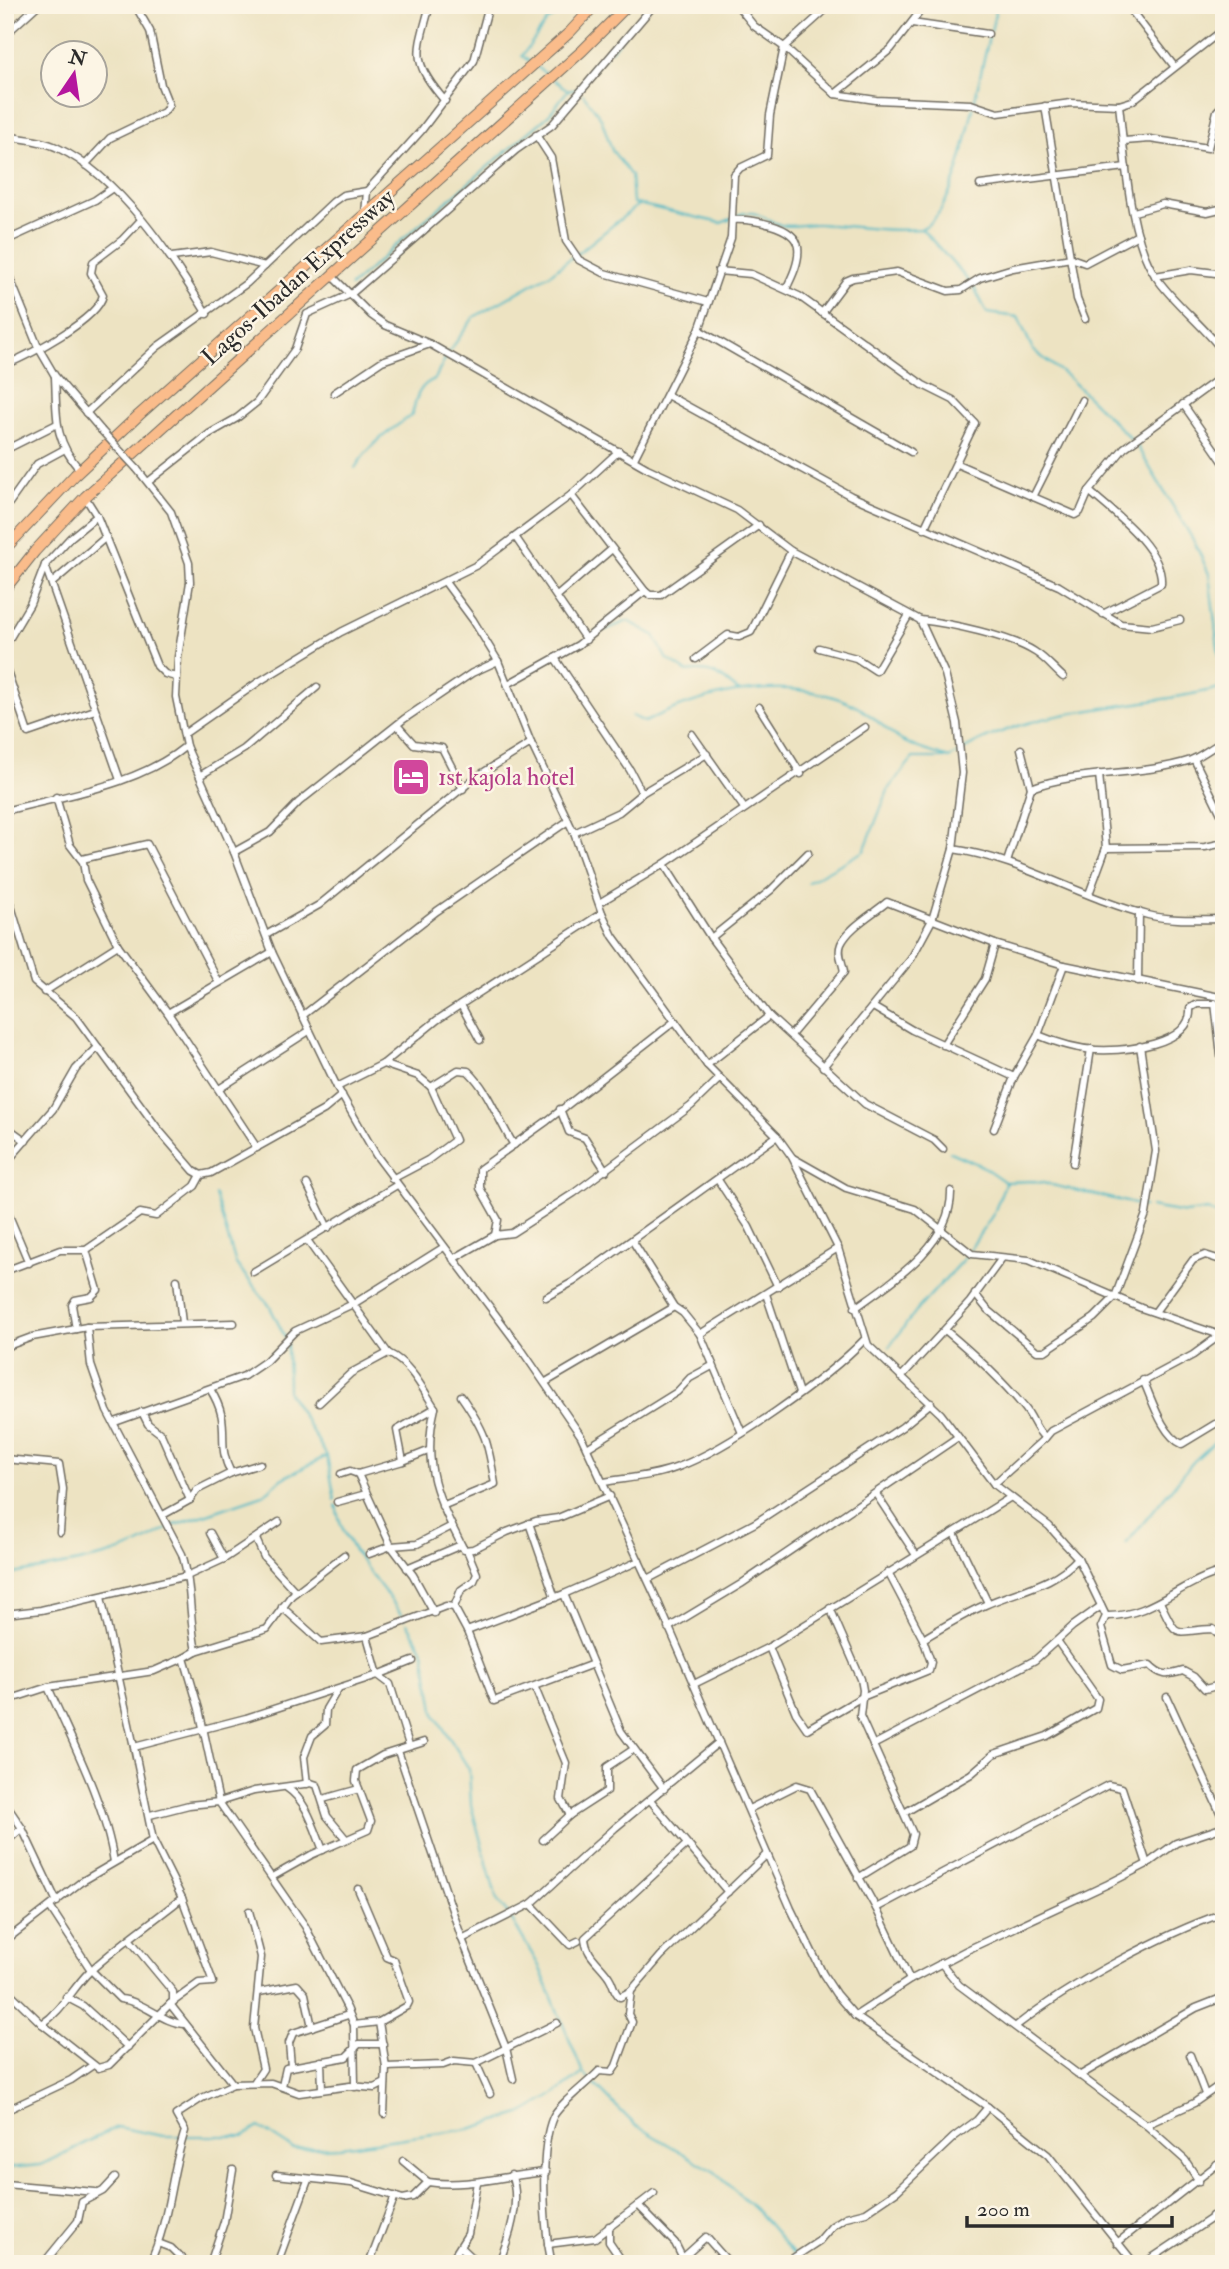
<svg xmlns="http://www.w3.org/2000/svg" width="1229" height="2269" font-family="'IM FELL Double Pica',serif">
<rect width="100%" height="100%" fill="#fcf5e5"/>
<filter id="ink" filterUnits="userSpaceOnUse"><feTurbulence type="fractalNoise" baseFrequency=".0143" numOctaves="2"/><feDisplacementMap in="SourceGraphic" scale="14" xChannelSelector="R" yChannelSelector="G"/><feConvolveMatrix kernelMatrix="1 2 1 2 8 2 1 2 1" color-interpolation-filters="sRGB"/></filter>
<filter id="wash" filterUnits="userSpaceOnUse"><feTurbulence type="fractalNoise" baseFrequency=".00686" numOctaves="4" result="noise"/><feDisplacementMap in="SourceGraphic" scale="28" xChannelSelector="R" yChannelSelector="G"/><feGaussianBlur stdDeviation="1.57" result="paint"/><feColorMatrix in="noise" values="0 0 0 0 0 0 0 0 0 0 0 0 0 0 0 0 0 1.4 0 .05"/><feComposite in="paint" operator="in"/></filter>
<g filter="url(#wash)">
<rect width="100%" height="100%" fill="#ede3c2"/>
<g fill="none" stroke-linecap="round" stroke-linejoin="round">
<g stroke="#4ab8c5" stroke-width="2">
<polyline points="991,31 995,14 993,5"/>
<polyline points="611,51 627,30"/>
<polyline points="530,62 522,56 548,20 560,14 565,5"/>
<polyline points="537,67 549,76"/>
<polyline points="554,80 568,90 579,90"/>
<polyline points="579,87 599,61 605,58"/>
<polyline points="583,94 601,118 612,150 631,176 633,203 721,223 731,219"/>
<polyline points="974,103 989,37"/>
<path d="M736,216c20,-9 26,3 45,9 10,3 26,-2 38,-1 34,2 67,8 103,5l52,58 13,26 31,4 15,33 35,27 63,62"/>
<path d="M922,228c29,-11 45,-91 51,-120"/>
<polyline points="577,254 638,205"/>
<polyline points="350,287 413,230 547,117 568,90"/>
<polyline points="449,352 474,317 550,274 572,257"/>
<polyline points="1135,443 1195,543 1209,574 1219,655 1224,661"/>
<path d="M355,468c14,-23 35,-38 57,-53 4,-16 6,-30 23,-36l11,-22"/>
<path d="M605,630l23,-9 26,14 12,23 21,14c24,-4 34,3 51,19"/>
<path d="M632,716l13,6c61,-31 143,-47 207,-18 17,8 32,24 47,35 14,9 35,14 50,19l9,-5"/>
<path d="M963,750c79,-46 174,-40 261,-63"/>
<polyline points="808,882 864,851 889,788 913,758 945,758"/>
<polyline points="950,1152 982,1166 1005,1182 1034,1181 1144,1206"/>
<polyline points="215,1195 236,1264 269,1305 285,1337"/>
<polyline points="1150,1207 1185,1213 1208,1210 1224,1219"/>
<polyline points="970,1249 994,1213 1005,1183"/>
<polyline points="287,1342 288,1392 327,1456 335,1500"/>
<polyline points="889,1347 916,1311 968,1254"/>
<path d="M336,1505c7,46 45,76 68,114"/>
<polyline points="172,1526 263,1495 281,1479 327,1456"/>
<polyline points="1126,1544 1193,1462 1224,1433"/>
<path d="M5,1576c62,-14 107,-13 162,-47"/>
<polyline points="407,1623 424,1652 435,1715 469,1769 471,1805 497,1900 508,1914"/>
<polyline points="511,1918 539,1966 583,2073 635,2125 715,2172 759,2213 794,2255"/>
<polyline points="186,2136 244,2136 259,2127 293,2149 340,2147 469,2129 521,2114 552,2096 582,2074"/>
<polyline points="6,2168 41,2165 117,2127 163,2136 180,2136"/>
<polyline points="798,2259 805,2264"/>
</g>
</g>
</g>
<g filter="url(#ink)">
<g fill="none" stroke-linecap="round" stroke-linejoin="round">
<defs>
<g id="minor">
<path d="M430,5c-13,49 -20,55 15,96"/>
<polyline points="737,5 754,26 784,47 835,94 876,100 971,104 998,113 1071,103 1119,105 1132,101 1224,29"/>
<polyline points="1127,5 1174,66"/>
<polyline points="1219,5 1224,11"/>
<polyline points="912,23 988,34"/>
<polyline points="5,35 38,5"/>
<polyline points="835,94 891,49 925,5"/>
<path d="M1119,105c6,48 9,132 37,172 19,28 48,48 68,76"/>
<polyline points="1045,106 1077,299 1085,319"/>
<polyline points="536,135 551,158 566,241 579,260 604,273 708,302"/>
<path d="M5,136c17,3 37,4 53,12 62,29 114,109 149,166"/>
<polyline points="1124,141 1150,139 1208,148 1217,111 1224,104"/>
<polyline points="85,165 110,138 164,112 169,105 161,85 150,31 135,5"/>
<polyline points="980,185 1126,167"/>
<polyline points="1134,212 1163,204 1207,212 1224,208"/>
<polyline points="365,214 367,191 421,131 474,61 489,5"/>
<path d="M732,220c18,-1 63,5 66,27 2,14 -6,30 -12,42"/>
<polyline points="5,241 95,200 111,189"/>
<polyline points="172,257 211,252 265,266"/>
<polyline points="5,266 38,347 55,376 101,430"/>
<polyline points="718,271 751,274 799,296 923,385 953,400 975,423 924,529"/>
<polyline points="331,275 371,315 385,325 430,344 647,468 737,510 791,551 920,620 945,674 957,723 962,773 953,849 932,920 911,959 823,1067"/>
<polyline points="1155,276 1191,270 1224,274"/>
<polyline points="822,313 846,281 853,278 897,272 948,291 961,290 980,278 1013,268 1071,258 1085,263 1138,235"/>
<polyline points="699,330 911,452"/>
<path d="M5,365c24,-10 93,-45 98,-70l-12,-22 2,-11 29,-22 18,-19"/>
<path d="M55,377c2,39 -2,62 25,93"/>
<polyline points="334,393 382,361 430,344"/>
<polyline points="667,395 851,496 1059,586 1121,624 1152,627 1180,620"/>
<polyline points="1183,404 1224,463"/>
<polyline points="86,413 157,347 247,283 333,202 343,195 367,191"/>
<polyline points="5,450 57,424"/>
<polyline points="634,459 699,330 731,238 734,175 740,168 767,155 770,115 784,47 822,13 822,5"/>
<polyline points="957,464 1075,515 1080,512 1089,491 1124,448 1224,375"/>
<polyline points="137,469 171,512 189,563 190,582 178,657 176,697 186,746 234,852 272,952 337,1087 376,1155 519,1346 581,1436 658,1602 791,1909 823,1974 836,1994 855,2016 988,2107 1048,2155 1135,2264"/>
<polyline points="148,482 209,434 237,418 257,402 295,349 307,314 351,294 516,150 552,125 654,5"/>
<path d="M1089,491c24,21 75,58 72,93l-58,30"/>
<polyline points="571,495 645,591"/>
<polyline points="85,497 97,516 157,666 165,674 176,677"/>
<polyline points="1033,497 1082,400"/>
<polyline points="5,509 37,464 63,450"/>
<polyline points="516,538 586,640"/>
<polyline points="45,565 120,780"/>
<path d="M445,582l28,38 25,41 33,82 43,90 28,80 11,23 94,129 70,71 15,21 46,91 30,97 73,69 53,70 55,42 15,17 14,15 28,58 -5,11 11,38 10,5 28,-5c11,11 17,11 33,6l11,6 11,12 19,-5"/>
<polyline points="52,583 106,537"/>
<polyline points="557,596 612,549"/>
<path d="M920,620c28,3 91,16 115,32 10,6 19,17 28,25"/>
<polyline points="819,648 856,658 876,671 909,615"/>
<polyline points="555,658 630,770 642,793"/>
<polyline points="5,659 8,641 30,604 45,565 70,538 97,516"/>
<polyline points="696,659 728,635 739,637 751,632 791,551"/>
<polyline points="5,665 28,733 95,710"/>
<polyline points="508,684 578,645 645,591 650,595 661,595 759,525"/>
<polyline points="759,707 801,774"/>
<polyline points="397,725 414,744 442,748 463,789"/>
<polyline points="184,734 260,681 341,632 477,565 571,495 619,451"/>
<polyline points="692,734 744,808"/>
<polyline points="1194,759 1224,820"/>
<polyline points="201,775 244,749 317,687"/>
<path d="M1031,788c51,-19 108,-11 160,-28 10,-4 22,-14 33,-19"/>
<polyline points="56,797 70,845 83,862 86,880 118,945 168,1013 257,1148"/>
<path d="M5,811c60,-16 132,-25 181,-65"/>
<polyline points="574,833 619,812 642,793 707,754"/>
<polyline points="1106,848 1205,847 1224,843"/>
<path d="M953,849c68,10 128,49 195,66 24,6 51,4 76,4"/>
<polyline points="234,852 270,832 299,802 404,719 472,673 498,661"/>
<polyline points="82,859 147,844 218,981"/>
<polyline points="1007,862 1031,788 1021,749"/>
<polyline points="664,864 711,938 769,1016 865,1104 934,1140 943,1149"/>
<polyline points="5,886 34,982 76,1017 158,1129 194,1171 201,1175 211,1173 324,1110 342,1095"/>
<polyline points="1089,894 1106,848 1099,774"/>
<polyline points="599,903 664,864 865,727"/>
<polyline points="266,935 319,905 476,777 531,743"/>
<polyline points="711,938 771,890 808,853"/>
<polyline points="1138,981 1139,912"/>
<polyline points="44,992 118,945"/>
<polyline points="1215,1003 1224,1082"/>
<polyline points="461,1005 480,1040"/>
<polyline points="873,1007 912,1030 1014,1077"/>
<polyline points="168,1013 272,952"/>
<polyline points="302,1016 437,911 568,821"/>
<path d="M791,1035l53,-63c-1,-10 -7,-18 -3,-28 8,-17 32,-30 46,-42l108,42 69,21 160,33"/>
<path d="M1038,1035c19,8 39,14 58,15 27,1 97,-4 94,-42l7,-4h18"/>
<polyline points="943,1045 985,979 995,944"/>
<polyline points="383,1064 418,1076 431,1087 455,1140 428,1160 392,1179"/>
<polyline points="707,1065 769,1016"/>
<polyline points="337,1087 383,1064 437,1020 602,913"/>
<path d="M431,1087l27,-17 10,1c22,21 29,48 46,74"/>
<polyline points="219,1089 309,1031"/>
<polyline points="560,1109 569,1132 585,1138 606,1171"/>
<polyline points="5,1126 26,1141"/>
<polyline points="994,1129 1014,1077 1038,1035 1064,965"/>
<polyline points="793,1158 846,1188 915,1209 972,1254 1029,1260 1141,1308 1214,1333 1224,1340"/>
<polyline points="1073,1163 1091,1049"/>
<polyline points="5,1164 53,1109 76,1069 98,1047"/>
<polyline points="718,1180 749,1227 778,1287"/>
<polyline points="307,1184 328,1228"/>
<polyline points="5,1206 29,1263"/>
<polyline points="495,1235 498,1220 480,1188 480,1169 547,1121 675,1021"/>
<path d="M307,1240l81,113c23,11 34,35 47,55 -14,58 3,91 29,142l9,-1 34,-17 29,-11 22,-3 52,-22"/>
<polyline points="632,1240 674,1307 683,1313 700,1334 742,1433"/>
<polyline points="453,1259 495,1235 512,1233 574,1193 691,1106 719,1079"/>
<polyline points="5,1271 60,1250 86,1250 140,1213 156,1216 195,1186 201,1175"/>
<polyline points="253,1272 397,1185"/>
<polyline points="177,1280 182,1323"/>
<polyline points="766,1294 799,1393"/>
<polyline points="975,1294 987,1309 1037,1351 1045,1351 1094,1318 1115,1297 1146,1214 1156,1151 1140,1046"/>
<polyline points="546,1297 573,1282 777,1136"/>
<path d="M855,1308c38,-27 97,-64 96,-117"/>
<polyline points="1155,1312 1193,1260 1205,1255 1224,1261"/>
<path d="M87,1327l4,38 16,46 75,143c10,31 7,65 14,97"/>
<polyline points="76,1329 72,1305 75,1300 91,1297 98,1290 86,1250"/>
<path d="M945,1330c29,24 55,48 79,77 9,10 11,23 21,31l6,-7 142,-76 26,-19"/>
<polyline points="700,1334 838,1248"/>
<polyline points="5,1347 32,1337 87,1327 234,1323"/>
<polyline points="901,1377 970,1302 1002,1258"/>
<path d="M1143,1380c9,19 19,55 39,64l33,-20"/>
<polyline points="546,1382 674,1307"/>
<path d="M210,1389c24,38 4,51 21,84"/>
<polyline points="319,1403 351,1373 388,1353"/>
<polyline points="142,1412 148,1424 161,1434 190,1500"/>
<polyline points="115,1422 244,1376 266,1361 295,1331 355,1303 444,1247"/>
<polyline points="587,1448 677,1392 690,1378 712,1366"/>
<polyline points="5,1459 59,1464 63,1489 60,1532"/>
<polyline points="403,1461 428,1451"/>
<polyline points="341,1474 350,1471 358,1474 403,1461 397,1430 435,1408"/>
<polyline points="358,1474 391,1546 413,1575 434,1613"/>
<path d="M604,1482c24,-4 51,-6 74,-15 52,-19 148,-88 187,-128"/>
<polyline points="994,1484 1045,1438"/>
<polyline points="876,1494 916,1555"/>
<polyline points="337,1502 366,1494"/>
<path d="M442,1506l53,-22c-7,-42 -9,-52 -34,-88"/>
<polyline points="163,1515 190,1500 197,1490 231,1473 260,1464"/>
<polyline points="529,1523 555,1598"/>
<polyline points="210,1533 224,1559"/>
<polyline points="954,1533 988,1603"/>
<polyline points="256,1539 264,1557 296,1592"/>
<polyline points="369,1554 391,1546 417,1544 452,1526"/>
<polyline points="344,1555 291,1596 267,1629 196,1651 184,1658 199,1709 219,1802 305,1926 347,2008 354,2025 355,2087"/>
<polyline points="407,1568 461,1545"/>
<polyline points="888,1572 923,1639"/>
<polyline points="648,1579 755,1523 902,1427 931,1403"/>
<polyline points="564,1594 621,1731 664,1789"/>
<polyline points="101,1597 134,1747"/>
<path d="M1160,1602c19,40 13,28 53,27l11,10"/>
<polyline points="282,1607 321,1642 367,1636"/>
<polyline points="454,1607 461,1590 474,1581 477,1574 467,1550"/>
<polyline points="830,1608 861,1679 863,1690 860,1716 913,1834 910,1846 858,1878"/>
<polyline points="5,1614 41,1610 187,1576 224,1559 279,1522"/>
<path d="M1106,1616c46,1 75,-35 118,-45"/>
<polyline points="668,1628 741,1584 958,1437"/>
<polyline points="467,1631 494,1701 593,1664"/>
<path d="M769,1647l27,66 11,16 55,-32 67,-27 2,-8 -8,-23c20,-12 41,-25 62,-34 33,-15 68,-19 93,-47"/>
<polyline points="378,1675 390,1684 409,1745"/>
<polyline points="378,1675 413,1661"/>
<polyline points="694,1684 769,1647 1011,1497"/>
<path d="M48,1687c24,54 57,117 66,175"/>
<polyline points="535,1688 566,1763 561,1799 570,1815"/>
<polyline points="1167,1697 1224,1821"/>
<polyline points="5,1701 48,1687 154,1671 184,1658"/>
<polyline points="873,1745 1035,1660 1073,1626 1101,1606"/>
<polyline points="398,1751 462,1939 506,2048 513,2079"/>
<polyline points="307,1784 304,1757 312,1736 325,1725 326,1709 338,1689"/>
<path d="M287,1788c20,13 27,40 36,62"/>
<polyline points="323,1799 359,1789"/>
<polyline points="651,1801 728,1892"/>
<polyline points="5,1803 22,1828 57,1902"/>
<polyline points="749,1809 797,1785 810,1789 876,1908 910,1980"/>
<polyline points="904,1813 971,1774 994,1754 1047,1736 1096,1708 1098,1699 1058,1642"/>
<polyline points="150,1815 189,1805 219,1802 254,1791 311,1783 317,1785 327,1816 346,1839"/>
<polyline points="543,1840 570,1815 607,1791 607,1767 634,1749"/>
<polyline points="5,1843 22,1828"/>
<path d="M686,1845l-101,93c1,18 15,25 24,39 5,7 4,15 11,20l11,-6 30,-35 106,-102"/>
<polyline points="272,1877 311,1855 368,1830 371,1821 356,1781 357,1770 383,1755 424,1742"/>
<polyline points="531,1904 570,1945 578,1941"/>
<path d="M50,1907l41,63 29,29c24,2 42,24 65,25"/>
<polyline points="876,1908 1108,1785 1122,1788 1147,1864"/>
<polyline points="249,1911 261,1957 254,2028 263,2069 255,2081"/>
<polyline points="462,1939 531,1904 615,1828 719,1742"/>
<polyline points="130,1940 173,1992 173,2002"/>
<polyline points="5,1941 81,1882 153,1840 134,1747 246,1718 378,1675 367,1636 446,1606 454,1607 467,1631 564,1594 639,1561"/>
<polyline points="941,1963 959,1985 1146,2125 1185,2160 1199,2181"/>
<polyline points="5,1988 42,2024 98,2068 109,2065 170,2004 199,1983 213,1982 182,1898 153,1840"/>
<polyline points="259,1992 297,1985 305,1994 312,2027"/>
<polyline points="66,1997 83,2006 128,2047"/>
<polyline points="170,2004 233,2084"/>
<polyline points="855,2016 910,1980 967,1950 1108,1884 1147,1864 1176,1843 1224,1827"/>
<polyline points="379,2022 386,2067 384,2114"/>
<path d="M42,2024c20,-13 30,-35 47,-52 28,-26 62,-49 93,-74"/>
<polyline points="354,2025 379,2022 407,2006 409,2002 394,1960 387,1957 358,1889"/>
<path d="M1016,2026c54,-42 144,-91 208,-113"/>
<polyline points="1190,2055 1205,2094"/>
<polyline points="321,2061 322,2089"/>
<polyline points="476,2063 490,2094"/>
<polyline points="291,2066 289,2043 293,2033 348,2015"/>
<polyline points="386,2067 443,2065 454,2061 476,2063 557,2023"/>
<polyline points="1079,2076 1196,2008 1224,1997"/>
<polyline points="282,2086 286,2068 346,2057 359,2044 383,2044"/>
<polyline points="5,2111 71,2080 93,2065"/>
<polyline points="1146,2125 1194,2103 1224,2082"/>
<polyline points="403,2161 428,2182"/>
<polyline points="1217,2164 1224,2177"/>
<path d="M276,2175l75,8 52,16 10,-2 15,-15c39,6 78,-7 118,-10"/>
<polyline points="5,2184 95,2192"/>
<polyline points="638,2205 675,2243 682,2257"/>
<polyline points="1212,2216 1224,2228"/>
<polyline points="609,2226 609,2242 624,2264"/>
<polyline points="158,2243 171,2248 187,2264"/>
<polyline points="1117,2243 1224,2159"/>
<polyline points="548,2244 595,2238 654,2193"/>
<polyline points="461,2247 479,2264"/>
<polyline points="5,2259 17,2264"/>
<polyline points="370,2261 382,2264"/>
<polyline points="43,2264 78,2221 82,2202 103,2191 115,2178"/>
<path d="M149,2264c21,-42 21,-89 36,-133l-9,-16 26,-17 31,-14 38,-1 28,10 51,-7 25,2 10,-5"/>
<polyline points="210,2264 224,2222 233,2170"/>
<polyline points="277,2264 308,2180"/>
<polyline points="369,2264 395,2196"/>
<polyline points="449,2264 468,2234 477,2182"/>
<path d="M498,2264c11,-24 24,-64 13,-89"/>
<path d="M552,2264c-8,-33 -13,-116 1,-147 6,-13 35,-34 46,-46l13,1 4,-6 16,-44 -4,-8 3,-23"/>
<polyline points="676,2264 706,2237 730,2264"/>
<polyline points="784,2264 819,2241 832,2226 846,2217 866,2212 897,2191 954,2137 977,2120 988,2107"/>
<polyline points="1143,2264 1224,2210"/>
</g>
<g id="highway">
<polyline points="5,549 75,475 139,415 570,32 595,5"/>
<polyline points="5,589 35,551 85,497 582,51 628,5"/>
</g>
</defs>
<use href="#minor" stroke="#6f6b60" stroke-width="9"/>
<use href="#highway" stroke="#6f6b60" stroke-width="12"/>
<use href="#minor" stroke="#fff" stroke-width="6"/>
<use href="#highway" stroke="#fabc8b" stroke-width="10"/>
<defs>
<polyline id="minor-bridge" points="101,430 137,469"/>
</defs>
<use href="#minor-bridge" stroke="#6f6b60" stroke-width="9" stroke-linecap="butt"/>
<use href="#minor-bridge" stroke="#fff" stroke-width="6"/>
</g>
</g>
<defs>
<symbol id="hotel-square" viewBox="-11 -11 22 22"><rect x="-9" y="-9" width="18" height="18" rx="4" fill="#d1479c" stroke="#fcf5e5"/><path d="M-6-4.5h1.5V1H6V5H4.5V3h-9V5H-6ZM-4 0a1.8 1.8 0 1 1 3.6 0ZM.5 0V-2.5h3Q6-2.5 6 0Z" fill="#fff"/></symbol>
</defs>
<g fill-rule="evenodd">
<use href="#hotel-square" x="389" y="755" width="44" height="44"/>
</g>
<g text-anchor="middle" stroke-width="5" stroke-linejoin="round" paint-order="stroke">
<g font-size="24" fill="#2b2b2b" stroke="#fcf5e5">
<text transform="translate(298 277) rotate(-42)" y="8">Lagos-Ibadan Expressway</text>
</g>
<g font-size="24" fill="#b23c85" stroke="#fcf5e5" text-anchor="start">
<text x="438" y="785">1st kajola hotel</text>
</g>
</g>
<rect width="1229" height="2269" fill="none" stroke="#fcf5e5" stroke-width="28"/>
<g transform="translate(74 74) rotate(13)"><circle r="33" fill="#fcf5e5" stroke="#a8a49b" stroke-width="2"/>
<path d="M0-5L12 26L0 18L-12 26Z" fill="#b5179e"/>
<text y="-10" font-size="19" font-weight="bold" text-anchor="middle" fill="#2b2b2b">N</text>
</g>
<path d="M967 2216v10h205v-10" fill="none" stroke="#2b2b2b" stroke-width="3.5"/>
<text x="977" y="2216" font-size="21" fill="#2b2b2b" stroke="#fcf5e5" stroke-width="5" paint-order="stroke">200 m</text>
</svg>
